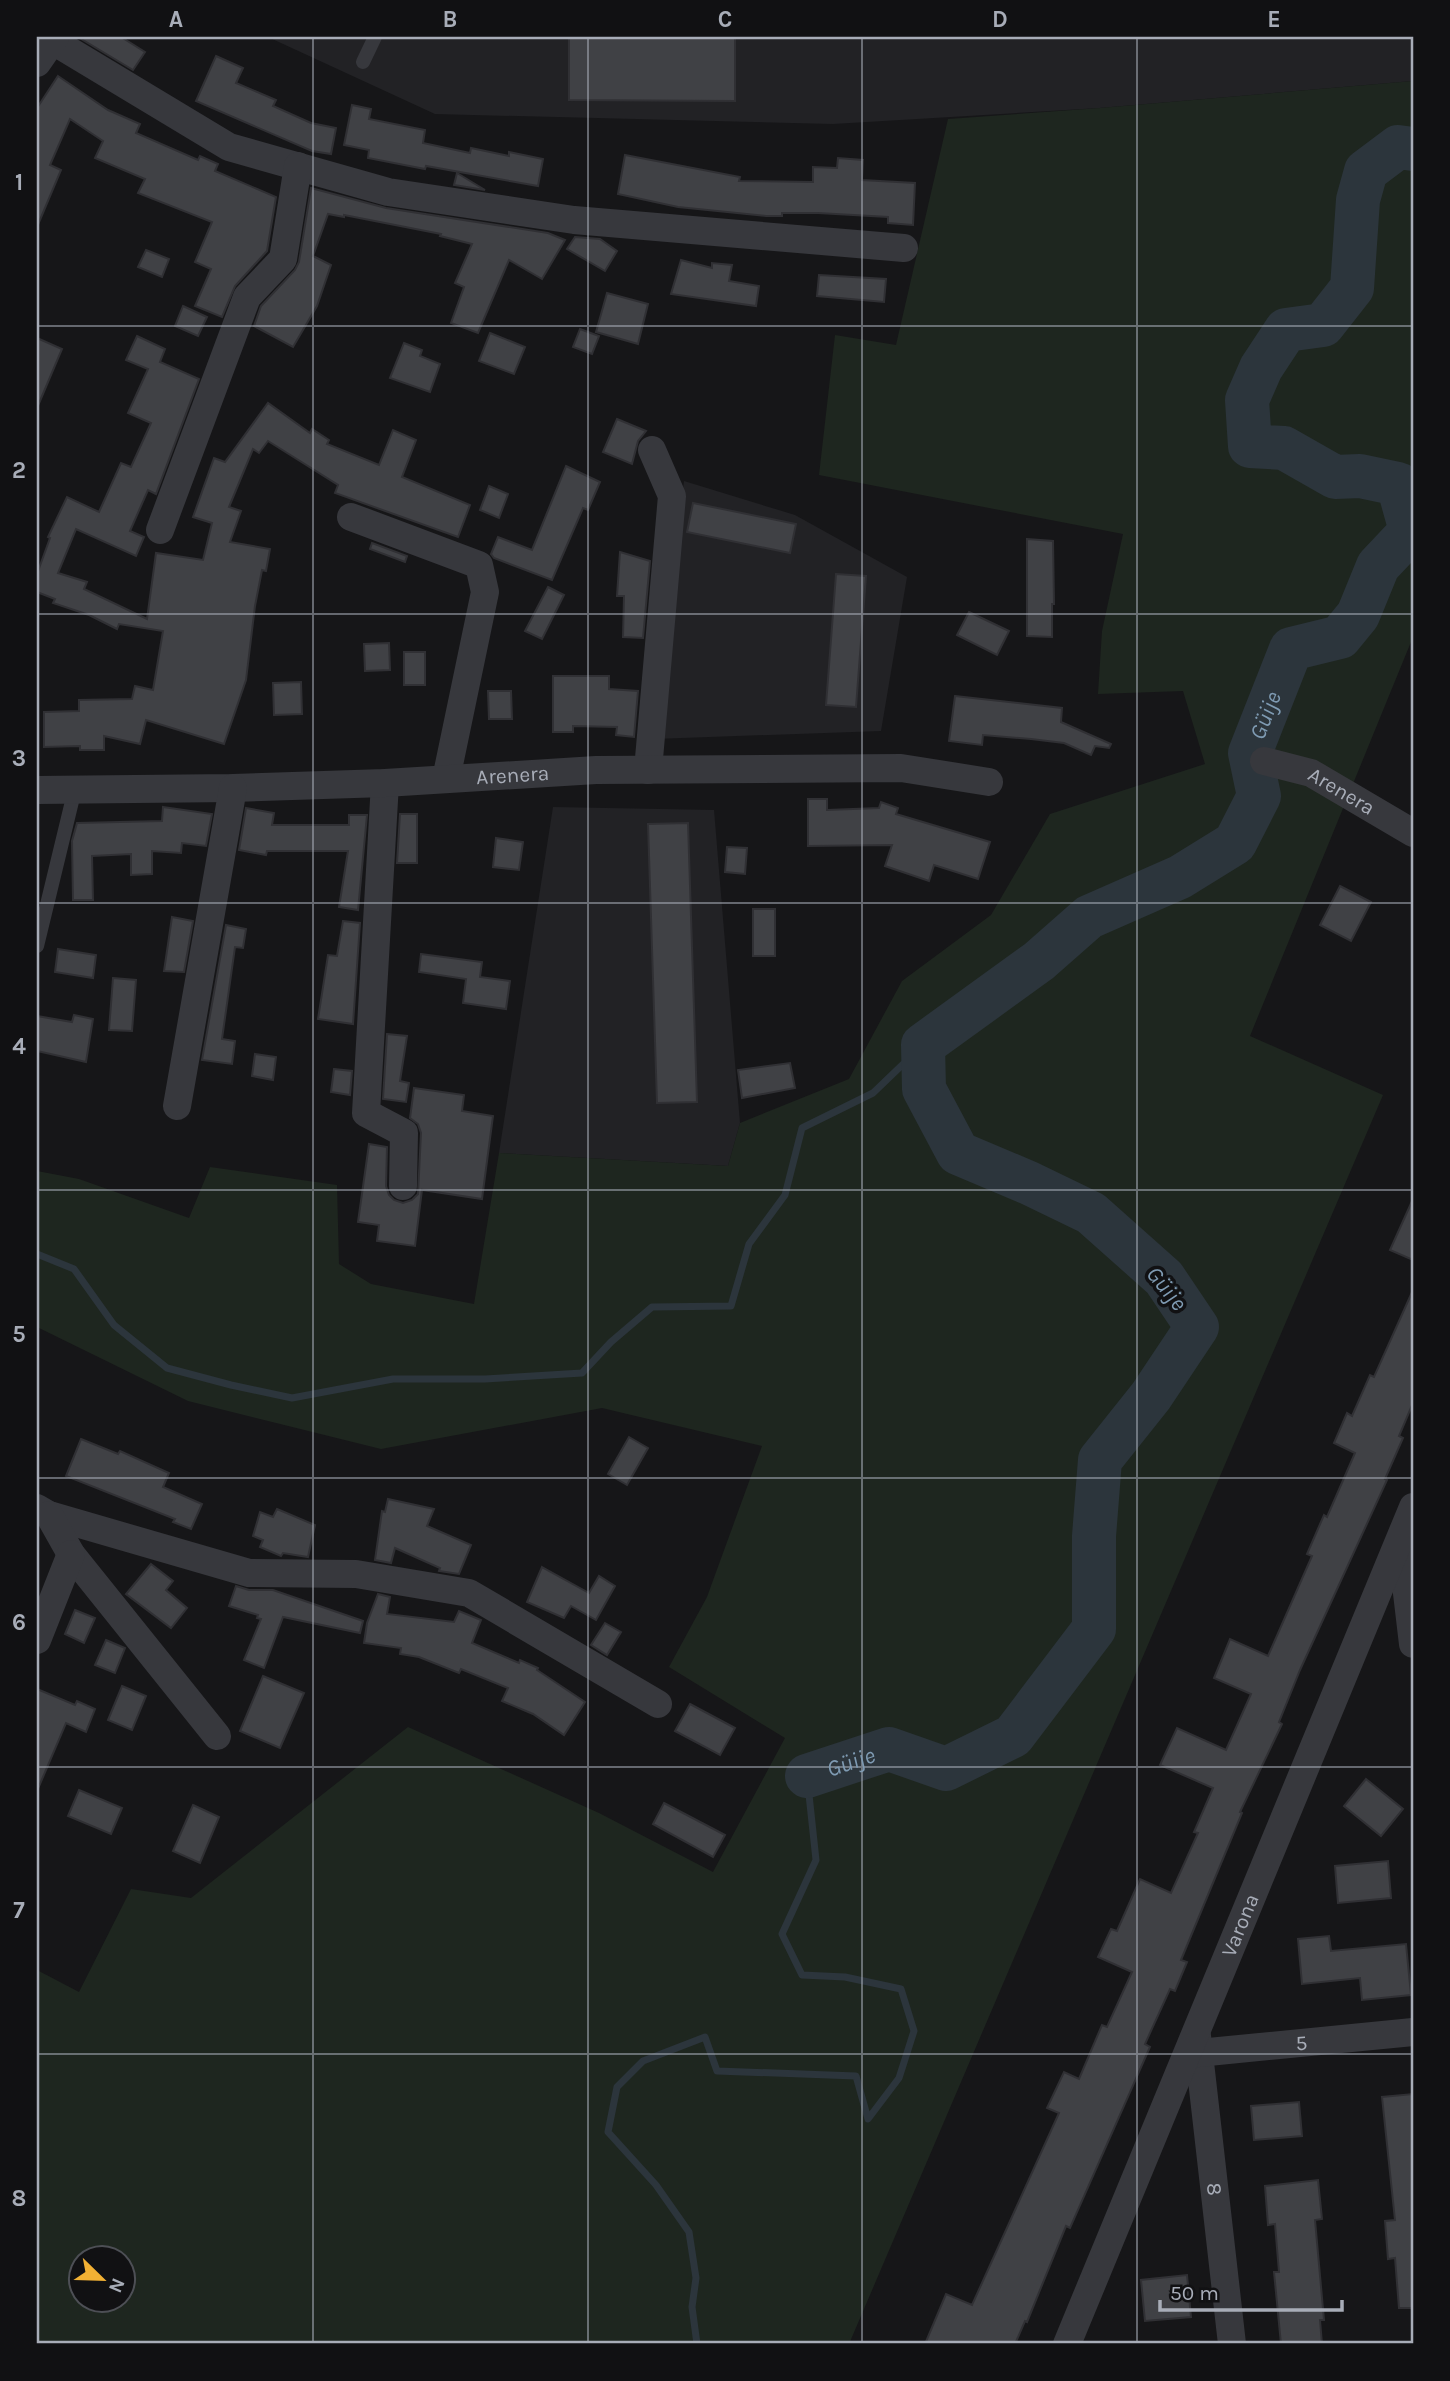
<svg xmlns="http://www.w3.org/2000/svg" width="1450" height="2381" font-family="Karla,sans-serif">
<rect width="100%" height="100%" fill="#161618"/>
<g fill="#222225">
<polygon points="268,37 1413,37 1413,81 1100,108 833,124 435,114"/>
<polygon points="684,481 795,515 907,577 881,731 654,739"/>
<polygon points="553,807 714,810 740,1123 728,1166 499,1153"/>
</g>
<path fill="#1e261f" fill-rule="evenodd" d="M1413,81v556l-163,399 133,59 -534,1249h-812v-374l42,22 52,-103 60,9 217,-171 191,86 114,59 72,-134 -116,-71 38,-70 55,-151 -160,-38 -221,41 -193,-48 -151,-74v-156l42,8 110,39 21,-51 127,18 2,79 32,20 103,20 25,-151 229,13 12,-43 109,-44 53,-98 89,-66 59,-101 155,-50 -22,-73 -85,3 4,-63 21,-97 -304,-59 16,-140 61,10 52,-226 152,-11zM80,2258h42v42h-42z"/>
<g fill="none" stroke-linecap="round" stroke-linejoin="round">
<g stroke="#2c353c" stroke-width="7">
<polyline points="37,1254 74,1269 114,1325 167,1368 231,1385 292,1398 393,1379 485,1379 582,1373 611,1342 652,1307 731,1306 749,1244 785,1195 802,1128 873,1093 923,1045"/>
<polyline points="697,2344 692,2307 696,2278 689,2232 656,2185 608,2132 617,2087 643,2061 705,2037 717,2071 856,2076 868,2119 899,2078 914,2031 901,1989 845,1977 802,1975 782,1934 816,1860 807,1776"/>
</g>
<path stroke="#2c353c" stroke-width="44" id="s1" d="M807,1776l82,-27 57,20 67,-33 81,-107v-93l6,-76 51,-64 46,-69 -33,-49 -73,-65 -62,-30 -71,-30 -34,-64 -1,-44 116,-84 50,-44 91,-40 55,-34 24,-47 -9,-43 41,-104 49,-12 18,-22 20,-49 33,-35 -13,-47 -38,-8 -25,1 -51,-29 -34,-2 -3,-46 14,-32 25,-38 37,-5 29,-37 6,-88 8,-29 32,-24 15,2"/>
</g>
<g fill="#404145" stroke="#303034" stroke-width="2">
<polygon points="78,37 121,37 145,52 133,70"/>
<polygon points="569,37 735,37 735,101 569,100"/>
<polygon points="216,56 243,68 236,83 276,100 273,106 311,123 336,128 331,154 312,151 196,101"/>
<polygon points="58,76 108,110 140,124 136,133 198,160 200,156 218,164 215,171 276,197 267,251 235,286 222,317 195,306 211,269 195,262 212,222 138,193 145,179 95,158 103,141 70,119 50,165 61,170 37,227 37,108"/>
<polygon points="352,105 371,109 369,119 425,130 423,143 470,153 471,148 509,156 509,152 543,159 538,186 426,166 425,169 368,158 369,150 344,145"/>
<polygon points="625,155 740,177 739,181 813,182 813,167 837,168 838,158 863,160 862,180 915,183 913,225 888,223 888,217 818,213 782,213 782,216 766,216 678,207 618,194"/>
<polygon points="457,173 485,190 454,185"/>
<polygon points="311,188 386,208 548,233 565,240 542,279 509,260 478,333 451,323 464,287 455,283 472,244 440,236 441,234 344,215 344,217 328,214 313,256 331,265 317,306 293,347 254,326 261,306 295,270 299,262"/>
<polygon points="575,237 600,239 617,251 605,271 567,249"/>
<polygon points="146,250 169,259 162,277 138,267"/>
<polygon points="681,260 712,268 712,263 732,265 729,281 759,286 756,306 671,294"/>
<polygon points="819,275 886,279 884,302 817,296"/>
<polygon points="607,293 648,304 638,344 596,332"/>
<polygon points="183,306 207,317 198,336 175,326"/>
<polygon points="580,329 599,336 592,354 573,347"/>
<polygon points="490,333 525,347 514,374 479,361"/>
<polygon points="137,336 165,349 160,362 199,379 156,494 148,490 130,531 144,537 136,556 76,529 58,573 87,582 84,589 147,619 156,553 203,560 212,523 193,517 214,458 225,462 268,403 310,433 312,429 329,440 327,444 379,465 393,430 416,440 402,477 470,505 458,537 335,493 338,485 268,441 259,453 253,449 229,507 241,511 230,542 270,549 266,571 262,570 255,606 246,680 224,744 146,720 140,744 104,736 104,750 80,750 80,746 44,747 44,712 79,711 79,700 132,699 135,686 153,690 163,631 119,624 117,629 89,615 53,603 55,599 37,592 37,574 50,538 48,537 67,497 99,512 121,463 131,467 151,423 128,413 148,369 126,360"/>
<polygon points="37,338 62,349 37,408"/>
<polygon points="404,343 422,350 420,356 440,364 430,392 390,378"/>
<polygon points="617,419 646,431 638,441 632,464 603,452"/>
<polygon points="566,466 600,482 588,510 583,508 552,580 494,558 491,554 498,537 532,550"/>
<polygon points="489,486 508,494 499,518 480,510"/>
<polygon points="693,503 796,524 790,553 687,532"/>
<polygon points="1027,539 1053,541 1054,604 1052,604 1052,637 1027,636"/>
<polygon points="372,543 407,556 405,562 370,549"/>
<polygon points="620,552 650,561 643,638 623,637 624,596 617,596"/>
<polygon points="836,574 866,576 856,707 826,705"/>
<polygon points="548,587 564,595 542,639 525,631"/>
<polygon points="969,612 1009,631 997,655 957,635"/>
<polygon points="389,643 390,670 365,671 364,644"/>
<rect x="404" y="652" width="21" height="33"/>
<polygon points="553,676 609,676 609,689 638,691 634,737 616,735 617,727 573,726 573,732 553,732"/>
<polygon points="301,682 302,714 274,715 273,683"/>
<polygon points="488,691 511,691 512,719 489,719"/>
<polygon points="955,696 1062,708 1061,722 1111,744 1109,748 1095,746 1091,755 1064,743 1031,739 983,735 982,745 949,741"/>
<polygon points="808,799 827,799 827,810 879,808 881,802 898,808 896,814 990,842 978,879 934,865 929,881 885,866 892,845 808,846"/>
<polygon points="163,807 212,814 206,846 182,843 181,853 152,851 152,874 131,875 131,854 92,856 93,900 73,900 72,841 77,823 162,821"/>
<polygon points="246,808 274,813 272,825 349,825 349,815 367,815 358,910 339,907 348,851 267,851 266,855 239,850"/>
<polygon points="400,814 417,814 417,863 397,863"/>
<polygon points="688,823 697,1102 657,1103 648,824"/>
<polygon points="496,838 523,842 519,870 493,867"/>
<polygon points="727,847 747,848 745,874 725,872"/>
<polygon points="1340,886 1371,902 1351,941 1320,925"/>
<rect x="753" y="909" width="22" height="47"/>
<polygon points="172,917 193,921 184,972 164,971"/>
<polygon points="343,921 360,923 353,1024 318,1019 328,955 337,956"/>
<polygon points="226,925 246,929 243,948 235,947 222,1039 235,1041 232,1064 202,1060"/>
<polygon points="58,949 96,955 93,978 55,972"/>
<polygon points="421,954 482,962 480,977 510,981 506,1009 463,1003 466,979 419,972"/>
<polygon points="113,978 136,980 132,1031 109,1030"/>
<polygon points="74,1015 93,1019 86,1062 37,1051 37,1016 72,1022"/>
<polygon points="387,1034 407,1036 400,1081 409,1083 406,1102 383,1099"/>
<polygon points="255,1054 276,1057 273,1080 252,1076"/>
<polygon points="790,1063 795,1088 742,1098 738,1070"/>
<polygon points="334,1069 352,1071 350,1095 331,1092"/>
<polygon points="414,1088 464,1095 462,1111 493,1116 482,1199 422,1190 415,1246 377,1241 379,1225 358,1222 369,1144 387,1147 386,1186 389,1195 394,1200 403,1203 412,1200 418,1194 421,1133 418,1124 410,1118"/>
<polygon points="1413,1199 1413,1260 1390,1250"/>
<polygon points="1413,1290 1413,1403 1399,1436 1403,1438 1385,1479 1387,1480 1300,1670 1279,1722 1282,1724 1240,1812 1242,1813 1181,1960 1187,1962 1175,1991 1170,1989 1145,2044 1150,2047 1070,2228 1066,2226 1027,2322 1025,2321 1015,2344 925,2344 946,2294 972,2305 1059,2113 1047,2108 1064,2072 1079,2079 1102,2025 1107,2027 1132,1972 1098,1957 1111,1929 1117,1931 1140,1879 1171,1893 1198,1833 1194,1832 1213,1788 1160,1765 1177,1728 1226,1750 1251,1694 1214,1678 1230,1639 1268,1656 1312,1556 1307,1554 1324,1515 1327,1517 1355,1453 1334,1443 1347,1413 1352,1416 1370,1375 1374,1377"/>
<polygon points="629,1437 648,1448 627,1485 608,1474"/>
<polygon points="81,1439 118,1454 120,1451 169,1473 163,1487 202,1504 191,1529 173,1522 175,1519 66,1476"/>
<polygon points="388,1499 434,1509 427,1526 471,1545 459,1574 439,1571 440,1568 395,1548 391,1563 375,1560 382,1511 385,1512"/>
<polygon points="277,1509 315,1525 308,1557 283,1553 281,1556 260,1547 263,1540 253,1536 260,1512 273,1517"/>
<polygon points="151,1564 173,1581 166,1590 187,1608 171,1628 126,1594"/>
<polygon points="542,1567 589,1593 599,1576 615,1586 596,1620 571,1606 564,1618 527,1602"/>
<polygon points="236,1586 249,1590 273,1590 363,1621 360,1633 283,1617 264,1668 244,1660 261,1619 257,1618 258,1615 229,1606"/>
<polygon points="378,1594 390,1597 387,1614 454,1622 459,1611 481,1620 472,1643 519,1663 520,1660 538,1668 537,1670 585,1702 564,1735 533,1714 502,1701 508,1688 461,1669 459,1673 419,1657 400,1654 401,1648 364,1643 367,1623"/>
<polygon points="75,1610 95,1618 84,1643 65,1634"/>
<polygon points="605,1623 621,1632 607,1655 591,1645"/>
<polygon points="106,1640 125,1648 115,1673 95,1665"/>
<polygon points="263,1676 304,1693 280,1748 240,1731"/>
<polygon points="122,1686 146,1696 132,1730 108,1720"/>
<polygon points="37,1689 75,1705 77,1701 95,1709 86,1732 66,1723 37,1791"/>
<polygon points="690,1704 735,1728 720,1755 675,1731"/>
<polygon points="1366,1779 1403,1809 1381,1836 1344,1806"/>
<polygon points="79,1790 122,1808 111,1834 68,1816"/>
<polygon points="664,1803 725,1835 713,1857 653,1824"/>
<polygon points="193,1805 219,1817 200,1863 173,1851"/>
<polygon points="1388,1861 1391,1898 1338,1903 1335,1866"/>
<polygon points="1329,1936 1331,1951 1406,1944 1411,1995 1362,2000 1360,1978 1302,1984 1298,1939"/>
<polygon points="1413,2094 1413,2308 1399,2308 1395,2258 1388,2259 1385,2221 1395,2220 1382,2097"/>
<polygon points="1299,2102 1302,2136 1254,2140 1251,2106"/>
<polygon points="1318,2180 1322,2219 1315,2220 1324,2320 1320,2320 1322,2344 1281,2344 1274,2272 1279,2272 1275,2224 1268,2225 1265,2186"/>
<polygon points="1187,2275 1191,2317 1145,2321 1141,2280"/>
</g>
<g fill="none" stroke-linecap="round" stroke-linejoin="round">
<g stroke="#37383d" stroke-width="14">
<polyline points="363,62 375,37"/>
<polyline points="37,946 75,789"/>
</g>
<g stroke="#37383d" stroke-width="28">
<polyline points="53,41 229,147 388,192 574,220 904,248"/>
<polyline points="37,63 55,37"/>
<polyline points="351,517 479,565 485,592 446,779"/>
<polyline points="160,530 247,297 283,259 298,166"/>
<path id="s2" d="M1264,761l47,12 102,60"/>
<polyline points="648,770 672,496 652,450"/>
<polyline points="385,783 366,1113 404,1133 403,1186"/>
<path id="s3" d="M37,790l196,-2 152,-5 211,-13 305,-2 88,14"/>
<polyline points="177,1106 233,788"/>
<polyline points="37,1508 49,1515 249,1573 356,1574 469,1593 658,1704"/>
<polyline points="49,1515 71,1554 217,1736"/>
<polyline points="1401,1542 1413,1644"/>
<polyline points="37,1640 71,1554"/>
<path id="s4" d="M1197,2036l35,308"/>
<path id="s5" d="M1188,2054l225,-22"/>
<path id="s6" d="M1067,2344l346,-837"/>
</g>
</g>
<path fill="none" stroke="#a8adb8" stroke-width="2" stroke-opacity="0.55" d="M313,37v2307M588,37v2307M862,37v2307M1137,37v2307M37,326h1376M37,614h1376M37,903h1376M37,1190h1376M37,1478h1376M37,1767h1376M37,2054h1376"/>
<g text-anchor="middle" stroke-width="7" stroke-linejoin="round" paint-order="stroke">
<g font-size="21" fill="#a8adb8" stroke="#111113">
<text dy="7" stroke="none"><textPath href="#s3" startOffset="476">Arenera</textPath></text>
<text dy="7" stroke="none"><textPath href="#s2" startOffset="84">Arenera</textPath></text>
<text dy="7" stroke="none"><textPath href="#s6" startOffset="453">Varona</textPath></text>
<text dy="7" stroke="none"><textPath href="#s5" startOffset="114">5</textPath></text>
<text dy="7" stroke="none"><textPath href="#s4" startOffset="154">8</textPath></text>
</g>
<g font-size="23" font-style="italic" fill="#7f9bb3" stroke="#111113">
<text dy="8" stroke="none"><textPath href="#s1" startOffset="1620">Güije</textPath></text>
<text transform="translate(1167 1288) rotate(51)" y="8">Güije</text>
<text dy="8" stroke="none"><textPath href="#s1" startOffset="46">Güije</textPath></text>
</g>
</g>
<rect width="1450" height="2381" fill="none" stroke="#111113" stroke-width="77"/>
<g transform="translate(102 2279) rotate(113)"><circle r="33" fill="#111113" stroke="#4d4f55" stroke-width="2"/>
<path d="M0-5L12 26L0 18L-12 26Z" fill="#f2b134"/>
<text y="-10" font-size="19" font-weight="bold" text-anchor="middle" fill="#a8adb8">N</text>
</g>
<path d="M1160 2300v10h182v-10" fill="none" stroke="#a8adb8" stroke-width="3.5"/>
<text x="1170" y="2300" font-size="21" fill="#a8adb8" stroke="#111113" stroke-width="5" paint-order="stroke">50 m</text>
<rect x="38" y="38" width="1374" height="2304" fill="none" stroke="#a8adb8" stroke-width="2.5"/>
<g font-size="23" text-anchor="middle" font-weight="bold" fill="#a8adb8">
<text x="176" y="27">A</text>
<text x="450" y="27">B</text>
<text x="725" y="27">C</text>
<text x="1000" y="27">D</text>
<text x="1274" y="27">E</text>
<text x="19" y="190">1</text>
<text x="19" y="478">2</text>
<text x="19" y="766">3</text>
<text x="19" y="1054">4</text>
<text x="19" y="1342">5</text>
<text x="19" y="1630">6</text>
<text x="19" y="1918">7</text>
<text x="19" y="2206">8</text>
</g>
</svg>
